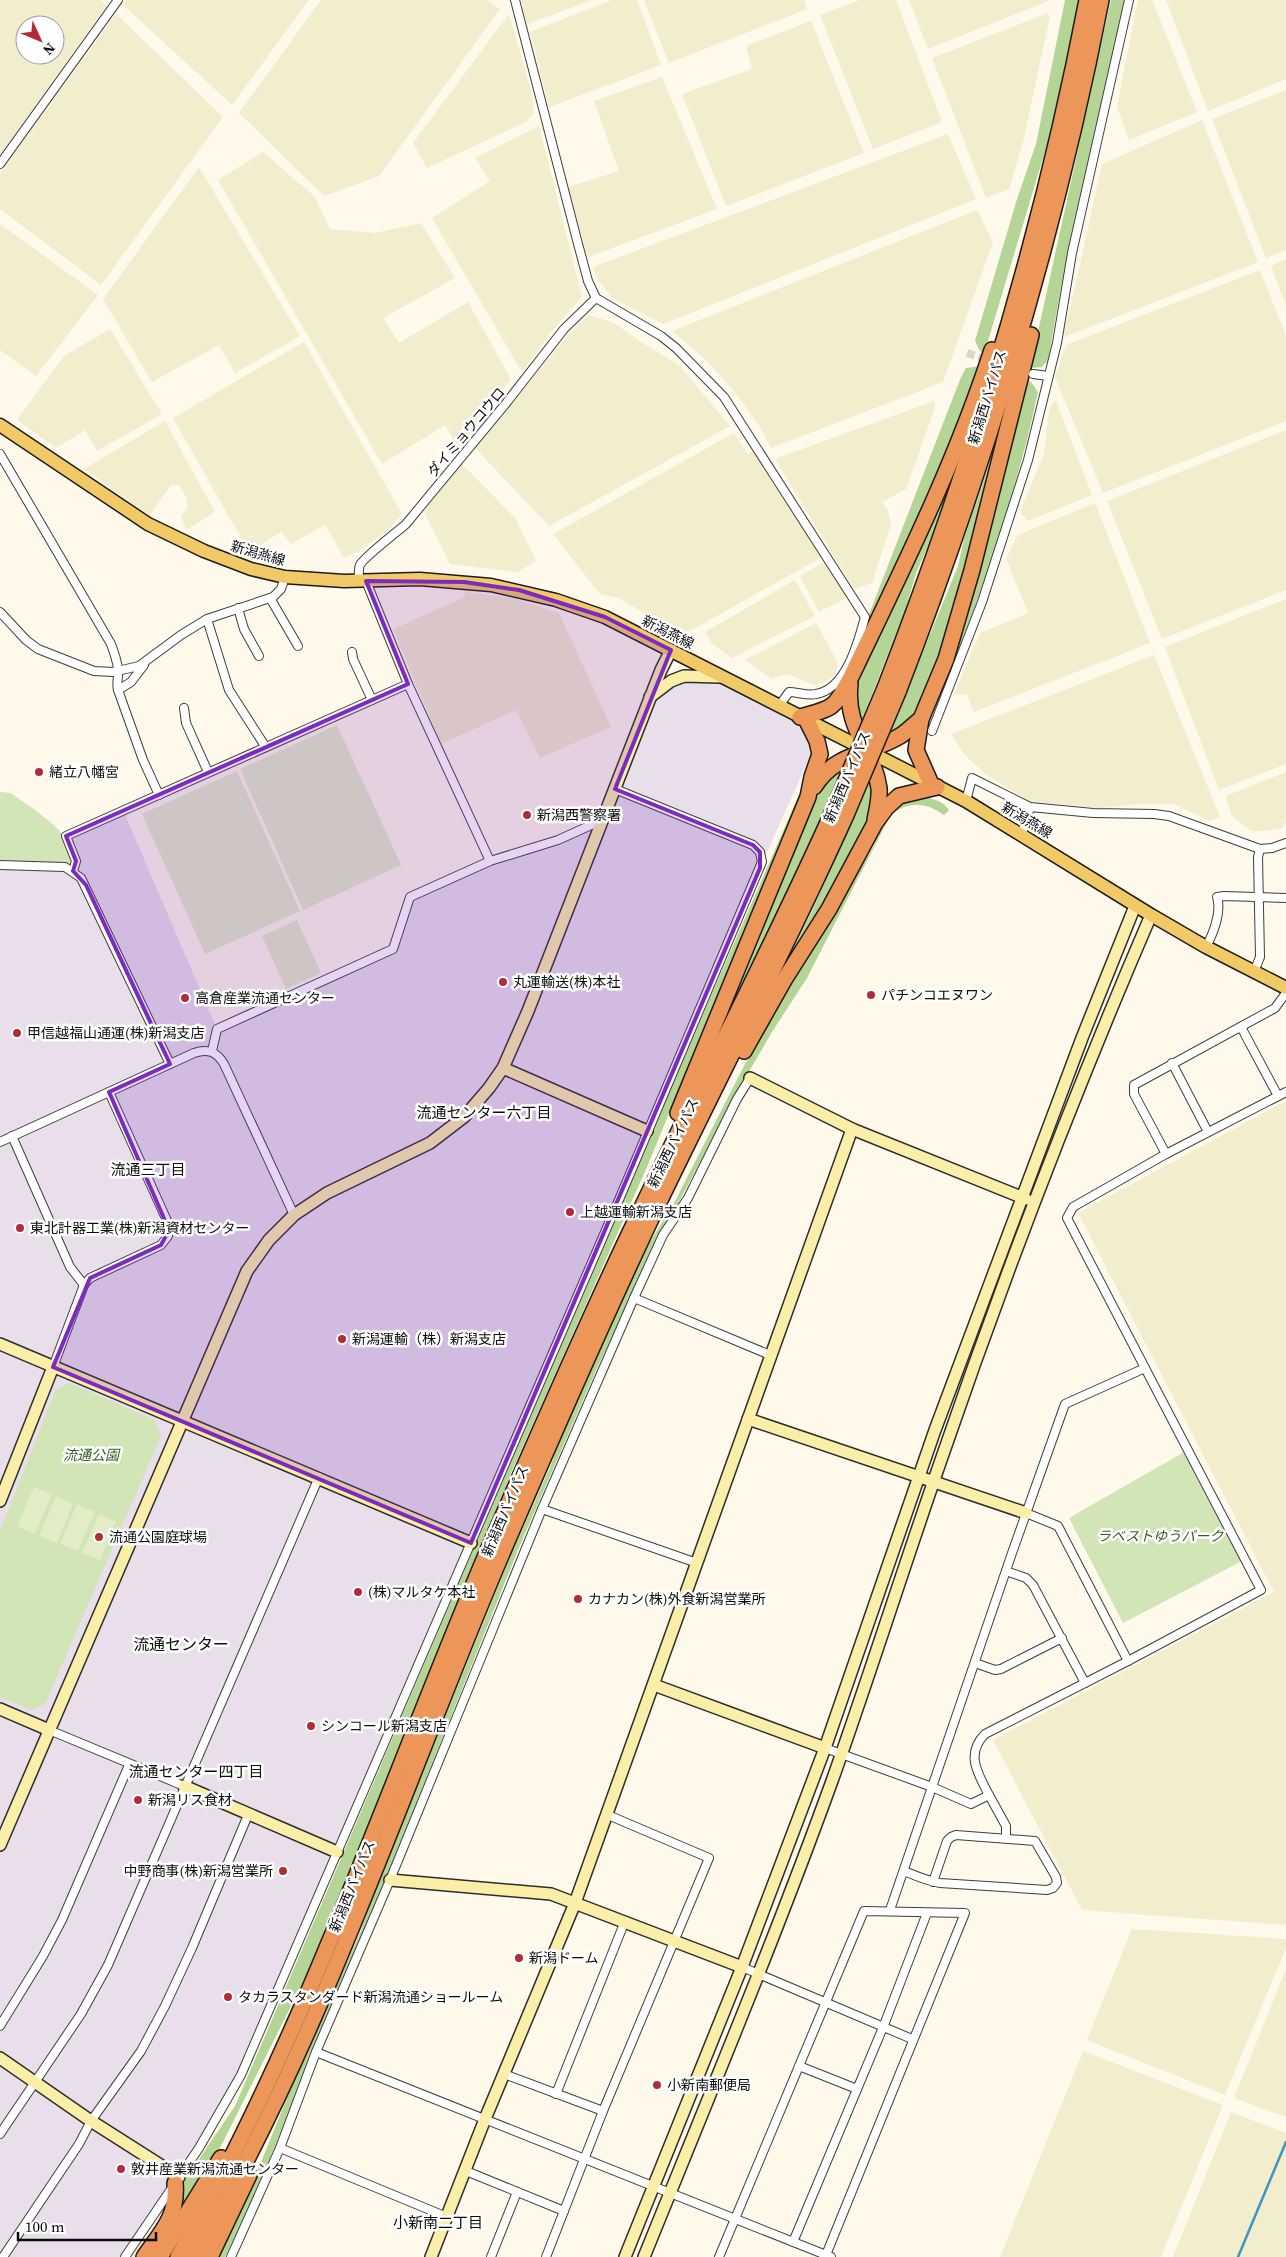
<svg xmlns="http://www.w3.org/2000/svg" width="1286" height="2257" font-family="'Source Serif 4','Noto Sans JP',serif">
<rect width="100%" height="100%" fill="#fef9ea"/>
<polygon fill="#e8dfea" points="701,671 779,706 817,741 760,868 241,2075 128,2257 0,2257 0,865 123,810 217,1029 393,949 410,897 600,821 650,697"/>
<g fill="#f2edcc" fill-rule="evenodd">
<path d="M0,0h100l7,6 -107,149zM25,25h30v30h-30z"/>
<polygon points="125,0 309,0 232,105 122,4"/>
<polygon points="321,0 487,0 500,9 379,176 324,196 239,113"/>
<polygon points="521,0 592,0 527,24"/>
<polygon points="612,0 637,0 661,65 549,107 530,32"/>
<polygon points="644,0 804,0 807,9 669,63"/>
<polygon points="860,0 896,0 942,122 873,149 820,15"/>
<polygon points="909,0 1051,0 928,49"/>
<polygon points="1138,0 1152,0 1197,112 1129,140 1117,107"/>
<polygon points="1166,0 1286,0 1286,79 1208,111"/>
<polygon points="1048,13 1050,17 1022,146 1009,189 986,198 932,58"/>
<polygon points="116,14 223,117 101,285 0,209 0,174"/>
<polygon points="509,14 531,90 534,113 526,122 427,168 413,143"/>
<polygon points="811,21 864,153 726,206 682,94 752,69 746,46"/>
<polygon points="662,77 717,209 588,257 568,187 619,171 594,101"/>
<polygon points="1286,90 1286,250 1266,258 1212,119"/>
<polygon points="1202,120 1258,262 1062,338 1073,296 1102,164"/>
<polygon points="539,126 582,297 551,332 522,372 432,218 490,181 475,158"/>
<polygon points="948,134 976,199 663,324 614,299 598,281 593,267"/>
<polygon points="263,152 315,197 330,229 376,233 421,223 455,278 383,318 399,343 468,302 511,379 459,448 445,425 382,464 218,180"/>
<polygon points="199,167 300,336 235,373 219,345 152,382 103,299"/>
<polygon points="977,210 993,242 943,382 771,448 760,427 735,392 705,359 672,331"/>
<polygon points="0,224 98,295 36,376 0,350"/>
<polygon points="1286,259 1286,306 1271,266"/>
<polygon points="1260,270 1286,336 1286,421 1103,493 1055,377 1066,345"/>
<polygon points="589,315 614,323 641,342 679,365 730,426 549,526 475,448 570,333"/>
<polygon points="110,329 162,414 97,451 85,430 56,448 17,420 64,356"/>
<polygon points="304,342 402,514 390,528 361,550 344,558 325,525 291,544 281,532 249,552 173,418"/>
<polygon points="934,401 935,408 906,489 882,502 888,511 891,524 872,583 854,589 775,459"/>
<polygon points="1056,401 1092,495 1028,521 1020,512 1044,454 1049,411 1053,402"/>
<polygon points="165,421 215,512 186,530 181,516 188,507 186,497 179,485 172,485 168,489 150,515 84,469"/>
<polygon points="1286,430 1286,590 1162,639 1107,501"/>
<polygon points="734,433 748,454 753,451 822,557 681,636 619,598 600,594 553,534"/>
<polygon points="462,464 515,518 536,561 517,572 450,564 424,511"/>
<polygon points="1095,503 1150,643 974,712 967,695 954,694 980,633 1028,613 1006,558 1018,535"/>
<polygon points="825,562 848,597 819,612 800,576"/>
<polygon points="795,580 815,616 732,658 713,645 705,632"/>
<polygon points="466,592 513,598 559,613 611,727 540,758 516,710 441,744 393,629 463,598"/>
<polygon points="1286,599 1286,764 1219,790 1165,647"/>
<polygon points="816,623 838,663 836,671 833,677 824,682 816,685 809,683 787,674 772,679 745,660"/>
<polygon points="1154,655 1220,817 1210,821 1174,804 1140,804 1098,808 1028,801 984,773 964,754 951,734"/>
<polygon points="1286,772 1286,822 1281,828 1266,831 1251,831 1232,816 1226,796"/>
<polygon points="1286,1101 1286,1925 1082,1910 993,1740 1274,1592 1078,1213"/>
<polygon points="1132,1929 1286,1939 1286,1948 1225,2095 1087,2040"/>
<polygon points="1286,1969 1286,2117 1234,2098"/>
<polygon points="1083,2051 1223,2105 1161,2257 1000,2257"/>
<polygon points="1231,2112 1286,2133 1286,2257 1173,2257"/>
</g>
<g fill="#d1e5b6">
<path d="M0,792l11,1c24,18 72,44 62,78l-73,-7z"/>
<polygon points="69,1383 155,1420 161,1436 45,1704 31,1710 0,1697 0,1531 56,1389"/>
<polygon points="1186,1451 1242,1561 1123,1623 1069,1518"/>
</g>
<g fill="#b5d596">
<polygon points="1065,0 1079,0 1050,135 984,354 980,351 975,341 1017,199 1036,144"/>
<polygon points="1111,0 1124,0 1061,287 1048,360 1042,367 1030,368"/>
<polygon points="980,366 947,455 844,679 961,377 966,368"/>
<path d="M1026,379l5,3 7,10c-22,105 -59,207 -98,307l32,-100z"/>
<polygon points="968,433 934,533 916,573 905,611 859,727 853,693 861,669"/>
<polygon points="995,447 956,615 915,716 888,737 958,566 964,539"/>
<polygon points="816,756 647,1167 511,1473 427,1677 344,1886 327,1920 317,1954 211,2166 181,2210 182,2184 235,2106 689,1046"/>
<polygon points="844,765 794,879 720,1029 798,835 825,781"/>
<polygon points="873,775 876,806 861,840 771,994 812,911"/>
<path d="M910,795c13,2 32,3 39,15l-5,5c-19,-13 -33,-14 -53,-1l-84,164 -35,54 -32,55 -81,152 -61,127 -78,179 -156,388 -119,285 -20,39h-8l26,-50 52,-129 65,-145 15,-44 136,-334 40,-90 12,-35 81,-178 30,-49 70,-137 56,-99 72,-118 18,-38z"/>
</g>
<g fill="#e2edc7">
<polygon points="337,725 401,865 303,910 240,769"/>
<polygon points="237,771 300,911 205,954 142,814"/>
<polygon points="297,920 321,973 286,989 262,936"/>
<polygon points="34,1487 52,1494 35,1534 17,1526"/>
<polygon points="56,1496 73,1504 57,1543 39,1536"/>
<polygon points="77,1504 95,1512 78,1551 60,1544"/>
<polygon points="99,1514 116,1521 100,1560 82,1553"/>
</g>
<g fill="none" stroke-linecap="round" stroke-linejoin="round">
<polyline stroke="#3d94c5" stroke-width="2.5" points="1238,2257 1286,2142"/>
<polyline stroke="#dad5c9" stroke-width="8" stroke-dasharray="8 4" stroke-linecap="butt" points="967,353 991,361"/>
<defs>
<g id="street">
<path d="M515,0l62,240 11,41 8,17 65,38 15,12 48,49 141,220c-7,26 -19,72 -49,77 -8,2 -19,-2 -27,-2l-10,14"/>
<polyline points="0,164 118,0"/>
<polyline points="1033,374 1048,376"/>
<path d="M0,454l111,190c3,8 6,16 7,25 1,8 -2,13 0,21"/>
<path d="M359,581c0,-6 -1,-12 1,-16 3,-7 37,-33 46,-41l101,-122 57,-73 32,-31"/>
<polyline points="366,581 408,684 490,861"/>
<polyline points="270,598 298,646"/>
<polyline points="238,608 244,629 259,656"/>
<polyline points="0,612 26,640 38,649 94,671 113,672 139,666 181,635 207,619 273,597 281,589 285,577"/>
<polyline points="207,619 229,690 265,746"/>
<polyline points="352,652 353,659 372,700"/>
<polyline points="144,665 131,682 118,690 143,760 159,795"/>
<polyline points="184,708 186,723 208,772"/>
<polyline points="932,731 982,602 1028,460 1057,343 1072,253 1129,0"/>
<polyline points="966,801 972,778 1030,807 1093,813 1154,814 1169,816 1260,849 1272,848 1286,843"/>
<polyline points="1022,834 1030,807"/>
<polyline points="0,865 65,867 81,878 170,1064"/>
<polyline points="73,871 76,861 66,836 408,684"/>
<path d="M1206,947c7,-13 16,-35 11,-50l7,-1 62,2"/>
<polyline points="1254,972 1260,957 1258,857 1260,849"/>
<polyline points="1241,1027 1278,1096"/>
<polyline points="212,1051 217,1029 393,949 410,897 490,861 558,840 600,821"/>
<polyline points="1172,1063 1208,1132"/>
<polyline points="12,1136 70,1267 84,1285"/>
<path d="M0,1142l194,-89c14,-5 23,-1 30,11l70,151"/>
<polyline points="1166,1154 1134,1094 1134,1085 1275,1008 1286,993"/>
<polyline points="634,1298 770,1355"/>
<polyline points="53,1367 84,1285 90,1278 161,1245 168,1236 168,1223 109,1092"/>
<polyline points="542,1509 697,1563"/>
<polyline points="1026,1513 1058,1526 1128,1661"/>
<polyline points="1006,1571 1026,1578 1033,1585 1085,1683"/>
<polyline points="975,1663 995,1670 1001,1669 1062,1638"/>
<polyline points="49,1730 184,1786"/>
<path d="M825,1748l107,39 39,17 18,-9c-11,-21 -24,-41 -4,-61l143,-73 133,-71 -116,-222"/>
<polyline points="989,1795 1006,1826 1006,1838"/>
<path d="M904,1871c12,5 23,10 36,12l107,7 6,-2 4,-5 -1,-6 -21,-36 -79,-6 -5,2 -4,4 -14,41"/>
<polyline points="890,1910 1012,1553 1065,1404 1145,1368 1067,1218 1073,1207 1166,1154 1286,1092"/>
<polyline points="742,1967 912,2039"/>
<polyline points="0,2026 43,1956 62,1920 129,1765"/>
<polyline points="316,2052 831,2257"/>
<polyline points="799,2066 857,2089"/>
<polyline points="504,2074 603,2111"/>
<polyline points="556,2094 625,1921"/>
<polyline points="0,2134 81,2014 108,1965 319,1477"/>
<polyline points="280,2148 447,2217"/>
<polyline points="466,2171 564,2211"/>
<polyline points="793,2242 884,2025 927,1913"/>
<polyline points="3,2257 79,2144 91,2121 141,2051 165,2006 192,1948 248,1815"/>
<polyline points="125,2257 199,2148 241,2075 618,1202 762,862 760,852 753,845 615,789"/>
<polyline points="231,2257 280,2148 316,2052 390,1880 542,1509 634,1298 663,1235 688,1198 737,1099 750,1078"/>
<polyline points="491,2257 517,2192"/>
<polyline points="546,2257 603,2111 709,1858 608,1815"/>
<polyline points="719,2257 864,1911 965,1913 826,2255"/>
</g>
<g id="secondary">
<polyline points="650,697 671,681 684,676 720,677"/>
<polyline points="503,1068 647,1131"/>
<polyline points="750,1078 852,1129 1026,1199"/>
<polyline points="0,1344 471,1543"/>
<polyline points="748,1419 1026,1513"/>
<polyline points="0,1501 53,1367"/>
<polyline points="654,1685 825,1748"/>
<polyline points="0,1709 49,1730"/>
<polyline points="184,1786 337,1852"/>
<polyline points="0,1845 247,1271 269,1240 294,1215 327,1193 430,1143 464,1117 489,1088 503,1068 528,1011 661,670 671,650"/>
<polyline points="390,1880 551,1894 742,1967"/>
<polyline points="0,2058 91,2121 179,2177"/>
<polyline points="431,2257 485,2119 575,1903 852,1129"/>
<polyline points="625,2257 742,1967 825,1748 935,1430 1082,1038 1135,906"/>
<path d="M644,2257c64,-158 130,-316 188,-476 38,-107 72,-215 109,-321 63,-184 133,-366 210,-545"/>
</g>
<polyline id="primary" points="0,425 148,524 204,551 251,569 285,577 344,581 420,579 491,585 556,600 605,617 966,801 1151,915 1206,947 1286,988"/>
<g id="highway">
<path d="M850,684c-5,46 23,63 29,104 1,11 -2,21 -4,32"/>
<path d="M885,688c87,-224 157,-452 202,-688"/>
<path d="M898,692c87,-225 157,-455 203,-692"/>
<path d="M800,717c35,-9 34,-9 51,-40 51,-107 104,-213 141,-327"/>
<polyline points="931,784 916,750 921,719 946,659 972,570 1031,335"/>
<path d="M814,787c22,-35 54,-32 86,-51 7,-4 14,-12 21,-17"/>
<polyline points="744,1051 784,980 829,909 875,823 886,808 899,796 937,787"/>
<polyline points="678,1113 808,797 812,777 820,754 817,741 806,719"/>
<path d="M144,2257c18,-26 34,-41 31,-74"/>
<polyline points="160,2257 221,2158"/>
<path d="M178,2257c129,-225 210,-472 311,-709 48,-110 95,-220 147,-328 65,-137 136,-272 198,-411"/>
<path d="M194,2257c128,-220 207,-466 306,-699 48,-112 97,-224 149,-335 65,-136 135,-270 197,-408"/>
<polyline points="210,2257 249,2175"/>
</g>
</defs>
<use href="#street" stroke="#3e3e3e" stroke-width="10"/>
<use href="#secondary" stroke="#2d2d2d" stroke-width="14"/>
<use href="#primary" stroke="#1c1c1c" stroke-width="15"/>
<use href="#highway" stroke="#1c1c1c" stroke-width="18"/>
<use href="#street" stroke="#fff" stroke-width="8"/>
<use href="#secondary" stroke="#faeea8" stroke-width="11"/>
<use href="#primary" stroke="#f1c967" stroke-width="12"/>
<use href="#highway" stroke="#ec965a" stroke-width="15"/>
<defs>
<g id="highway-bridge">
<polyline points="834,809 885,688"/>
<polyline points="846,815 898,692"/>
</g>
</defs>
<use href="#highway-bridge" stroke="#1c1c1c" stroke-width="18" stroke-linecap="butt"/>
<use href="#highway-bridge" stroke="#ec965a" stroke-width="15"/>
</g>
<path fill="#7b2cbf" fill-opacity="0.2" stroke="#7b2cbf" stroke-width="4" stroke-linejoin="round" d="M366,581l98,1 55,8 86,27 66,33 -56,139 138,56 7,7v16l-289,675 -418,-176 37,-89 71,-33 8,-15 -60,-138 61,-28 -84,-179 -13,-14 3,-10 -10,-25 342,-152z"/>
<g fill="#b22c38" stroke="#fff" stroke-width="2">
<circle cx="39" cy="772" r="5"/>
<circle cx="527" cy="815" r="5"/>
<circle cx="503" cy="982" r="5"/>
<circle cx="871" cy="995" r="5"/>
<circle cx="185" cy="998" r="5"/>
<circle cx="17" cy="1033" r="5"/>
<circle cx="570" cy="1212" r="5"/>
<circle cx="20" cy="1228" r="5"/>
<circle cx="342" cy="1339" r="5"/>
<circle cx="99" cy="1537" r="5"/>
<circle cx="358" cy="1592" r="5"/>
<circle cx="578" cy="1599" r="5"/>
<circle cx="311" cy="1726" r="5"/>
<circle cx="138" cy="1800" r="5"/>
<circle cx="283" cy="1871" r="5"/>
<circle cx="519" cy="1958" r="5"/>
<circle cx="228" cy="1997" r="5"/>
<circle cx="657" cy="2085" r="5"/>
<circle cx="121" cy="2169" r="5"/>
</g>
<g text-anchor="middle" stroke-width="5" stroke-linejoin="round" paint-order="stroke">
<g font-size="14" fill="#0b0b0b" stroke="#fff">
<text transform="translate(987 397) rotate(-73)" y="5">新潟西バイパス</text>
<text transform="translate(466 432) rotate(-50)" y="5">ダイミョウコウロ</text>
<text transform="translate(258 553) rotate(16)" y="5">新潟燕線</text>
<text transform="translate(668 632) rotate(27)" y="5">新潟燕線</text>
<text transform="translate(847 777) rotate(-67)" y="5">新潟西バイパス</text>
<text transform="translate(1027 820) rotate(31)" y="5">新潟燕線</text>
<text transform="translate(673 1143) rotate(-64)" y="5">新潟西バイパス</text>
<text transform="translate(505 1511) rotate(-67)" y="5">新潟西バイパス</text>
<text transform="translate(352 1886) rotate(-68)" y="5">新潟西バイパス</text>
</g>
<g font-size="14" fill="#0b0b0b" stroke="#fff" text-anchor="start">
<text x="49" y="777">緒立八幡宮</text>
<text x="537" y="820">新潟西警察署</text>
<text x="513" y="987">丸運輸送(株)本社</text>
<text x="881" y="1000">パチンコエヌワン</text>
<text x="195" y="1003">高倉産業流通センター</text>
<text x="27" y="1038">甲信越福山通運(株)新潟支店</text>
<text x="580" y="1217">上越運輸新潟支店</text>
<text x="30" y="1233">東北計器工業(株)新潟資材センター</text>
<text x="352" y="1344">新潟運輸（株）新潟支店</text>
<text x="109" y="1542">流通公園庭球場</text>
<text x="368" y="1597">(株)マルタケ本社</text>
<text x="588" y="1604">カナカン(株)外食新潟営業所</text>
<text x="321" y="1731">シンコール新潟支店</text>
<text x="148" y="1805">新潟リス食材</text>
<text x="273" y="1876" text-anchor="end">中野商事(株)新潟営業所</text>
<text x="529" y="1963">新潟ドーム</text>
<text x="238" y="2002">タカラスタンダード新潟流通ショールーム</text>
<text x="667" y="2090">小新南郵便局</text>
<text x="131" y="2174">敦井産業新潟流通センター</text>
</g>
<g font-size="14" font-style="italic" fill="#2f5e20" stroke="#fff">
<text x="91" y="1460">流通公園</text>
<text x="1160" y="1541">ラベストゆうパーク</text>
</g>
<g font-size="15" fill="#0b0b0b" stroke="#fff">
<text x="484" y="1118">流通センター六丁目</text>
<text x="148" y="1175">流通三丁目</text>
<text x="196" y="1777">流通センター四丁目</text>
<text x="438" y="2228">小新南二丁目</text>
</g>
<g font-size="16" fill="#0b0b0b" stroke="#fff">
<text x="181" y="1650">流通センター</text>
</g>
</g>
<g transform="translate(40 40) rotate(134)"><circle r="24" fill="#ffffff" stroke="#9d9d9d"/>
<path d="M0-4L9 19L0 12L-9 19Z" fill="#b22c38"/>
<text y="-8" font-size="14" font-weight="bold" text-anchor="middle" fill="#0b0b0b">N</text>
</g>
<path d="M18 2232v8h138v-8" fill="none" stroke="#0b0b0b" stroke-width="2.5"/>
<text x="25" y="2232" font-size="15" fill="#0b0b0b" stroke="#ffffff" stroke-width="4" paint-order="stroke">100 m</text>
</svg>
